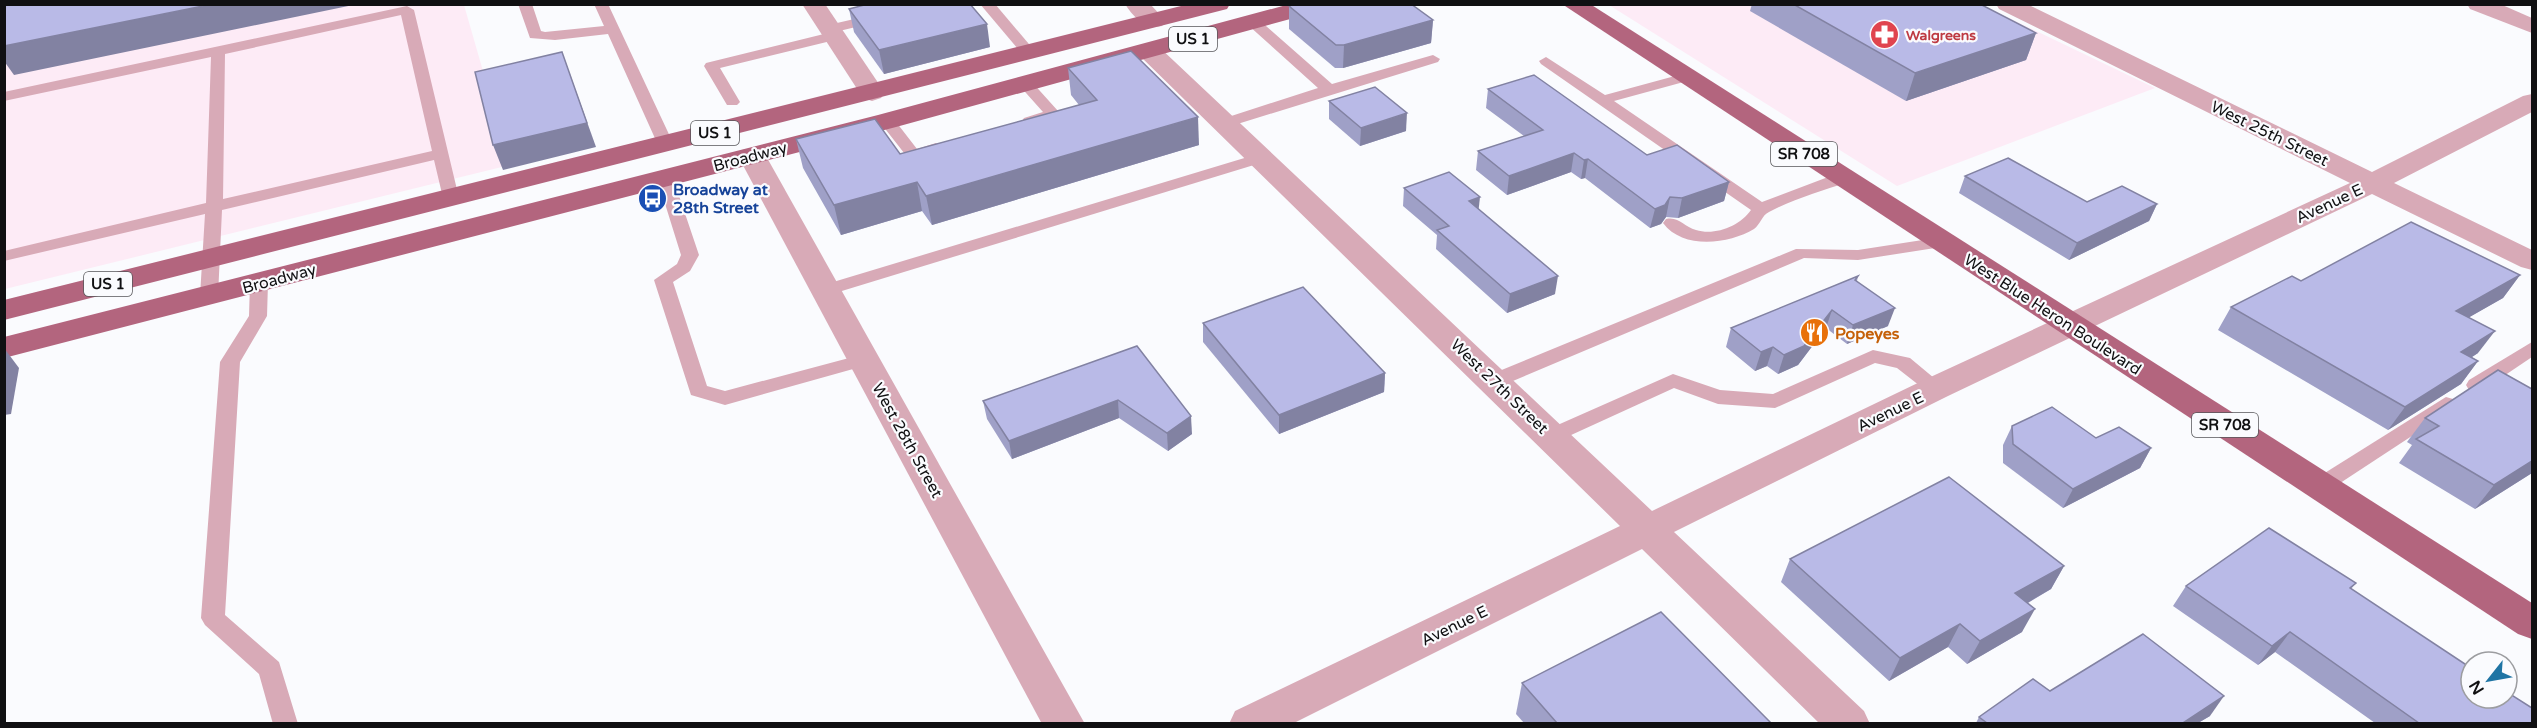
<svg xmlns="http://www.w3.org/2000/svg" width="2537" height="728" font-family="'Varela Round',sans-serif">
<rect width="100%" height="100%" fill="#fafbfe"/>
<g fill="#fdebf6">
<polygon points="4,5 464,5 510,165 5,289"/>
<polygon points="1609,5 1982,5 2155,88 1897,186"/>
</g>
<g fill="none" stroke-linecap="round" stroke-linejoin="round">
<g fill="#d8aab7" fill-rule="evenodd">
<polygon points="518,4 532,4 541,31 545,32 604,26 594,4 608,4 674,145 672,148 666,150 658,145 608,34 555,40 530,38"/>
<polygon points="980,4 995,4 1034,50 1036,53 1034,56 1024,56"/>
<path d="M407,6l7,4 45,188 -2,4 -6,1 -8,-5 -9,-38 -212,50 -4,86 -9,6 -9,-6 5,-82 -201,47v-10l202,-48 5,-146 -207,44v-9zM401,15l31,136 -209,48 2,-145z"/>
<polygon points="876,14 883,18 881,21 835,32 841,36 839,39 720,68 740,102 737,105 727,105 704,66 706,63 828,33 822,29 824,26"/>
<polygon points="1253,18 1258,19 1332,84 1433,55 1440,59 1438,62 1231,126 1219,126 1217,123 1219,120 1318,88 1248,25 1248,19"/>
<path d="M1546,57l59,38 81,-22 5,1 2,3 -2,3 -77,21 148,101 74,-28 6,-1 8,5 -2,4c-26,9 -55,17 -79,30 -7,3 -9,13 -15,17 -25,15 -71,21 -91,-6l3,-4c13,-3 18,8 30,11 19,6 44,-4 55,-20l-210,-146 -2,-3z"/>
<polygon points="1026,79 1031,81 1058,111 1061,114 1058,117 1030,126 1024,124 1022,121 1024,118 1043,112 1018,84"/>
<path d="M887,116l6,2 24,31 19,-6 8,5c-7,7 -25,13 -36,10l-29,-37z"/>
<polygon points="1261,153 1267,155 1269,158 1267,161 832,294 820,294 817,290 820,286"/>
<polygon points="665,173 673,178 699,255 690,271 673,282 707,386 725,391 864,354 871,356 874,360 871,364 725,405 691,395 654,280 677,264 681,255 657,178"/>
<polygon points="1942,237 1948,238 1951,242 1948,246 1858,260 1804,258 1501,386 1487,386 1484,381 1487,376 1796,249 1858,250"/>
<polygon points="259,277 268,283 267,316 240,362 225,615 279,662 298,724 273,724 259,674 205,625 201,618 220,362 249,316 250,283"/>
<polygon points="2532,342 2532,357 2483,390 2469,390 2466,385 2469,380"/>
<polygon points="1873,350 1910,358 1946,388 1943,393 1929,393 1897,368 1875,363 1775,408 1718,404 1674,388 1558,441 1544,441 1541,436 1544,431 1673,374 1720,390 1773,394"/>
<polygon points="2446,397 2453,399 2456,404 2453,409 2328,491 2320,494 2312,491 2309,486 2312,481"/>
</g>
<g fill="#d8aab7" fill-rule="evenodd">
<polygon points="802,4 825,4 885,93 881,98 872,101 863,98"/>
<path d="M1125,4h25l16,17 -4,5c-16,4 -28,-8 -37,-22z"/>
<polygon points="1996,4 2027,4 2372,172 2523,96 2532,94 2532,112 2394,183 2532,250 2532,270 2521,267 2372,194 1948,396 1674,532 1864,711 1870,724 1820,724 1642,549 1292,724 1229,724 1235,711 1620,526 1140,56 1137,51 1140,46 1149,44 1158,46 1652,511 1924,380 2350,183 1999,9"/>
<polygon points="2467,4 2500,4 2532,18 2532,33 2470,9"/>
<polygon points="752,148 762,150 766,156 1085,724 1042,724 738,156 742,150"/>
</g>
<g fill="#b3657e" fill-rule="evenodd">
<polygon points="1189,4 1230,4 1227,9 4,320 4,300"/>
<polygon points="1290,4 1330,4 1327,9 896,127 4,358 4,337 878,115"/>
<polygon points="1562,4 1590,4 2532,603 2532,639 2518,634"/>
</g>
</g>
<g fill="#9fa0c7">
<polygon points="1752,4 1980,4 2036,33 2026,60 1906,101 1750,11"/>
<polygon points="1289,6 1433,20 1431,43 1343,68 1335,68 1289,29"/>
<polygon points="849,9 990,47 884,74 854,32"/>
<polygon points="1068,68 1199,145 932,225 922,211 841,235 803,168 796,139 900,154 1079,105 1071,95"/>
<polygon points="1488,89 1647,155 1729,182 1724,201 1678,218 1666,217 1661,224 1650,228 1585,178 1581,179 1571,172 1507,195 1476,170 1478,151 1524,136 1486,108"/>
<polygon points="1329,101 1406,131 1360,146 1329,119"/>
<polygon points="1965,176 2087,202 2157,204 2149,221 2069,260 1959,193"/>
<polygon points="1404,188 1479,209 1555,294 1507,313 1436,249 1437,235 1403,206"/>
<polygon points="2520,275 2503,298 2469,317 2478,353 2472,357 2478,361 2461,384 2388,430 2218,330 2231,307 2301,281"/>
<polygon points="1858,276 1857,281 1888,326 1847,344 1826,328 1798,365 1778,374 1767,366 1755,371 1726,347 1731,328"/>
<polygon points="1203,323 1385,373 1384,392 1279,434 1203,342"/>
<polygon points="1137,346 1192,434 1168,451 1119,418 1012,459 987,419 983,401"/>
<polygon points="2532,389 2532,473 2475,509 2399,463 2412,445 2407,442 2425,418"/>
<polygon points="2012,426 2096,438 2151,448 2140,468 2063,508 2003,463 2003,445"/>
<polygon points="1790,559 2064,566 2051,589 2028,603 2022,632 1967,664 1948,647 1889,681 1781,582"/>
<polygon points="2356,583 2351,589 2532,723 2375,723 2275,652 2258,665 2173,606 2186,586"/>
<polygon points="1522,683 1771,723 1524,723 1516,714"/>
<polygon points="2050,691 2210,716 2198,723 1976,723 1979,717"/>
</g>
<g fill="#8282a2">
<polygon points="213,4 358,4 14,75 4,61 4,46"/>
<polygon points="1433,20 1431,43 1343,68 1344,45"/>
<polygon points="987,24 990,47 884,74 879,50"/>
<polygon points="2036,33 2026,60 1906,101 1915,73"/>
<polygon points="562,52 596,147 503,170 493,145"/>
<polygon points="1407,113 1406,131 1360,146 1361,128"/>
<polygon points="1198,117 1199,145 932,225 926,196"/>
<polygon points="1574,153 1571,172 1507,195 1509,176"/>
<polygon points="1588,159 1585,178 1581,179 1584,160"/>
<polygon points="917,182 922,211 841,235 834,205"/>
<polygon points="1729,182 1724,201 1678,218 1682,198"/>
<polygon points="1480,197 1478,215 1469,201"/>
<polygon points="1670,197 1666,217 1661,224 1650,228 1655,209"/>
<polygon points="2157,204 2149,221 2069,260 2077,243"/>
<polygon points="2520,275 2503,298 2440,334 2456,311"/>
<polygon points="1558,276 1555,294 1507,313 1510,294"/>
<polygon points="1895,308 1888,326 1847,344 1853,325"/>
<polygon points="1832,310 1826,328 1798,365 1778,374 1784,355"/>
<polygon points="2495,331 2478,353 2444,375 2461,352"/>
<polygon points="1773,347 1767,366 1755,371 1761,352"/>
<polygon points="4,348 19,368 11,414 4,415"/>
<polygon points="2478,361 2461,384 2388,430 2405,407"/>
<polygon points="1385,373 1384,392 1279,434 1279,415"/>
<polygon points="1118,400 1119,418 1012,459 1009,441"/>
<polygon points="1191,416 1192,434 1168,451 1167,433"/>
<polygon points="2151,448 2140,468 2063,508 2073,489"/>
<polygon points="2532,461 2532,473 2475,509 2494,485"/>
<polygon points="2064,566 2051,589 2003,617 2015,593"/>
<polygon points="2035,609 2022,632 1967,664 1980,641"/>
<polygon points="1960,624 1948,647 1889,681 1900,658"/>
<polygon points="2290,632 2275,652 2258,665 2272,646"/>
<polygon points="2224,696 2210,716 2198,723 2183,723"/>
</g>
<g fill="#b9bae7" stroke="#8282a2" stroke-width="1.5">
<polygon points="6,4 213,4 4,46 4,11"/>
<polygon points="868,4 970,4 987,24 879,50 849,9"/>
<polygon points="1295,4 1411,4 1433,20 1344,45 1336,45 1289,6"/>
<polygon points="1793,4 1980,4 2036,33 1915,73"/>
<polygon points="1131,51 1198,117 926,196 917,182 834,205 796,139 875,119 900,154 1097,100 1068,68"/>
<polygon points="562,52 587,123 493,145 475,72"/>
<polygon points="1534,75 1647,155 1677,145 1729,182 1682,198 1670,197 1665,205 1655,209 1588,159 1584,160 1574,153 1509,176 1478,151 1543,130 1488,89"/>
<polygon points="1375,87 1407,113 1361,128 1329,101"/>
<polygon points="2008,158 2087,202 2122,186 2157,204 2077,243 1965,176"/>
<polygon points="1449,172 1480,197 1469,201 1558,276 1510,294 1437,230 1449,226 1404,188"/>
<polygon points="2411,222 2520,275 2456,311 2495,331 2461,352 2478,361 2405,407 2231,307 2292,276 2301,281"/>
<polygon points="1858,276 1855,280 1895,308 1853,325 1832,310 1804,346 1784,355 1773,347 1761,352 1731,328"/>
<polygon points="1303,287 1385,373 1279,415 1203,323"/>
<polygon points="1137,346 1191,416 1167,433 1118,400 1009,441 983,401"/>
<polygon points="2498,370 2532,389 2532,461 2494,485 2416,439 2439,426 2425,418"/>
<polygon points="2052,407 2096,438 2119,427 2151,448 2073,489 2013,444 2012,426"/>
<polygon points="1949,477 2064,566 2015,593 2035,609 1980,641 1960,624 1900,658 1790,559"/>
<polygon points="2269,528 2356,583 2350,588 2471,668 2471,698 2507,698 2507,692 2532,708 2532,723 2419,723 2290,632 2272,646 2186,586"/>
<polygon points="1661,612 1771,723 1557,723 1522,683"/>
<polygon points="2143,634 2224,696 2183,723 1987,723 1979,717 2033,679 2050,691"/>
</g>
<defs>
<symbol id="pharmacy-disc" viewBox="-11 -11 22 22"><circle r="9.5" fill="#e0444e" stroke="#fafbfe"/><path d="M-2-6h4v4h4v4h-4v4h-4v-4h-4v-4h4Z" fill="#fff"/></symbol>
<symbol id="bus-disc" viewBox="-11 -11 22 22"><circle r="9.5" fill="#1a4fb4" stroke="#fafbfe"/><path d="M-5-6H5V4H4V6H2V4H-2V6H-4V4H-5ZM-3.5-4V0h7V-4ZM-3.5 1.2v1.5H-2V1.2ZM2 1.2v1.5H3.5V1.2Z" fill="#fff"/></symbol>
<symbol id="restaurant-disc" viewBox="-11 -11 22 22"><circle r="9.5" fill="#e8710a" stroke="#fafbfe"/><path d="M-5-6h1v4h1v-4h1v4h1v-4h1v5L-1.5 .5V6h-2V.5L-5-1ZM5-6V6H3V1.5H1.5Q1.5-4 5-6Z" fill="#fff"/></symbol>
</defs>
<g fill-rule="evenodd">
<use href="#pharmacy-disc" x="1868" y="18" width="33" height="33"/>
<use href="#bus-disc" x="636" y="182" width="33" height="33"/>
<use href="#restaurant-disc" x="1798" y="316" width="33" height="33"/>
</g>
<g text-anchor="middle" stroke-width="4.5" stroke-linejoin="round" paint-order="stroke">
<g font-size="14" font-weight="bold" fill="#be3a42" stroke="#fafbfe" text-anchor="start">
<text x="1906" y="40">Walgreens</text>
</g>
<g fill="#fafbfe" stroke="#565659" stroke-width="1.5">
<rect x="1169" y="27" width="48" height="24" rx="4.5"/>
<rect x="691" y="121" width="48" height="24" rx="4.5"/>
<rect x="1771" y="142" width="66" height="24" rx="4.5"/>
<rect x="84" y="272" width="48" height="24" rx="4.5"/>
<rect x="2192" y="413" width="66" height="24" rx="4.5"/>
</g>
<g font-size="15" font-weight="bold" fill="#101012">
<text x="1193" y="44">US 1</text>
<text x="715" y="138">US 1</text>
<text x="1804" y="159">SR 708</text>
<text x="108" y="289">US 1</text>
<text x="2225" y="430">SR 708</text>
</g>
<g font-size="16" fill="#101012" stroke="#fafbfe">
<text transform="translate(2270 133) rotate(26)" y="6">West 25th Street</text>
<text transform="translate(750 156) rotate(-15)" y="6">Broadway</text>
<text transform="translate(2329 203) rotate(-25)" y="6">Avenue E</text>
<text transform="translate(279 278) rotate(-15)" y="6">Broadway</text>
<text transform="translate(2053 314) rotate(33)" y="6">West Blue Heron Boulevard</text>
<text transform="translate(1500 386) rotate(44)" y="6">West 27th Street</text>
<text transform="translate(1890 411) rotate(-26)" y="6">Avenue E</text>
<text transform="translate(908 440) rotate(61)" y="6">West 28th Street</text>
<text transform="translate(1454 625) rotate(-26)" y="6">Avenue E</text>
</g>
<g font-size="16" font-weight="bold" fill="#164399" stroke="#fafbfe" text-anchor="start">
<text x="673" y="195">Broadway at<tspan x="673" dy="18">28th Street</tspan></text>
</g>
<g font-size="16" font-weight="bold" fill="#c56008" stroke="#fafbfe" text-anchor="start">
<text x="1835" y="339">Popeyes</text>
</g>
</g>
<rect width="2537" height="728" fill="none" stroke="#101012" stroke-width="12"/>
<g transform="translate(2489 680) rotate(239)"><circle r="28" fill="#fafbfe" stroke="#9c9da0" stroke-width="1.5"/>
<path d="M0-4.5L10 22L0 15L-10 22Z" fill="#1f74a4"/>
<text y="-9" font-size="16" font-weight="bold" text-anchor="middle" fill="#101012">N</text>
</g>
</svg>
